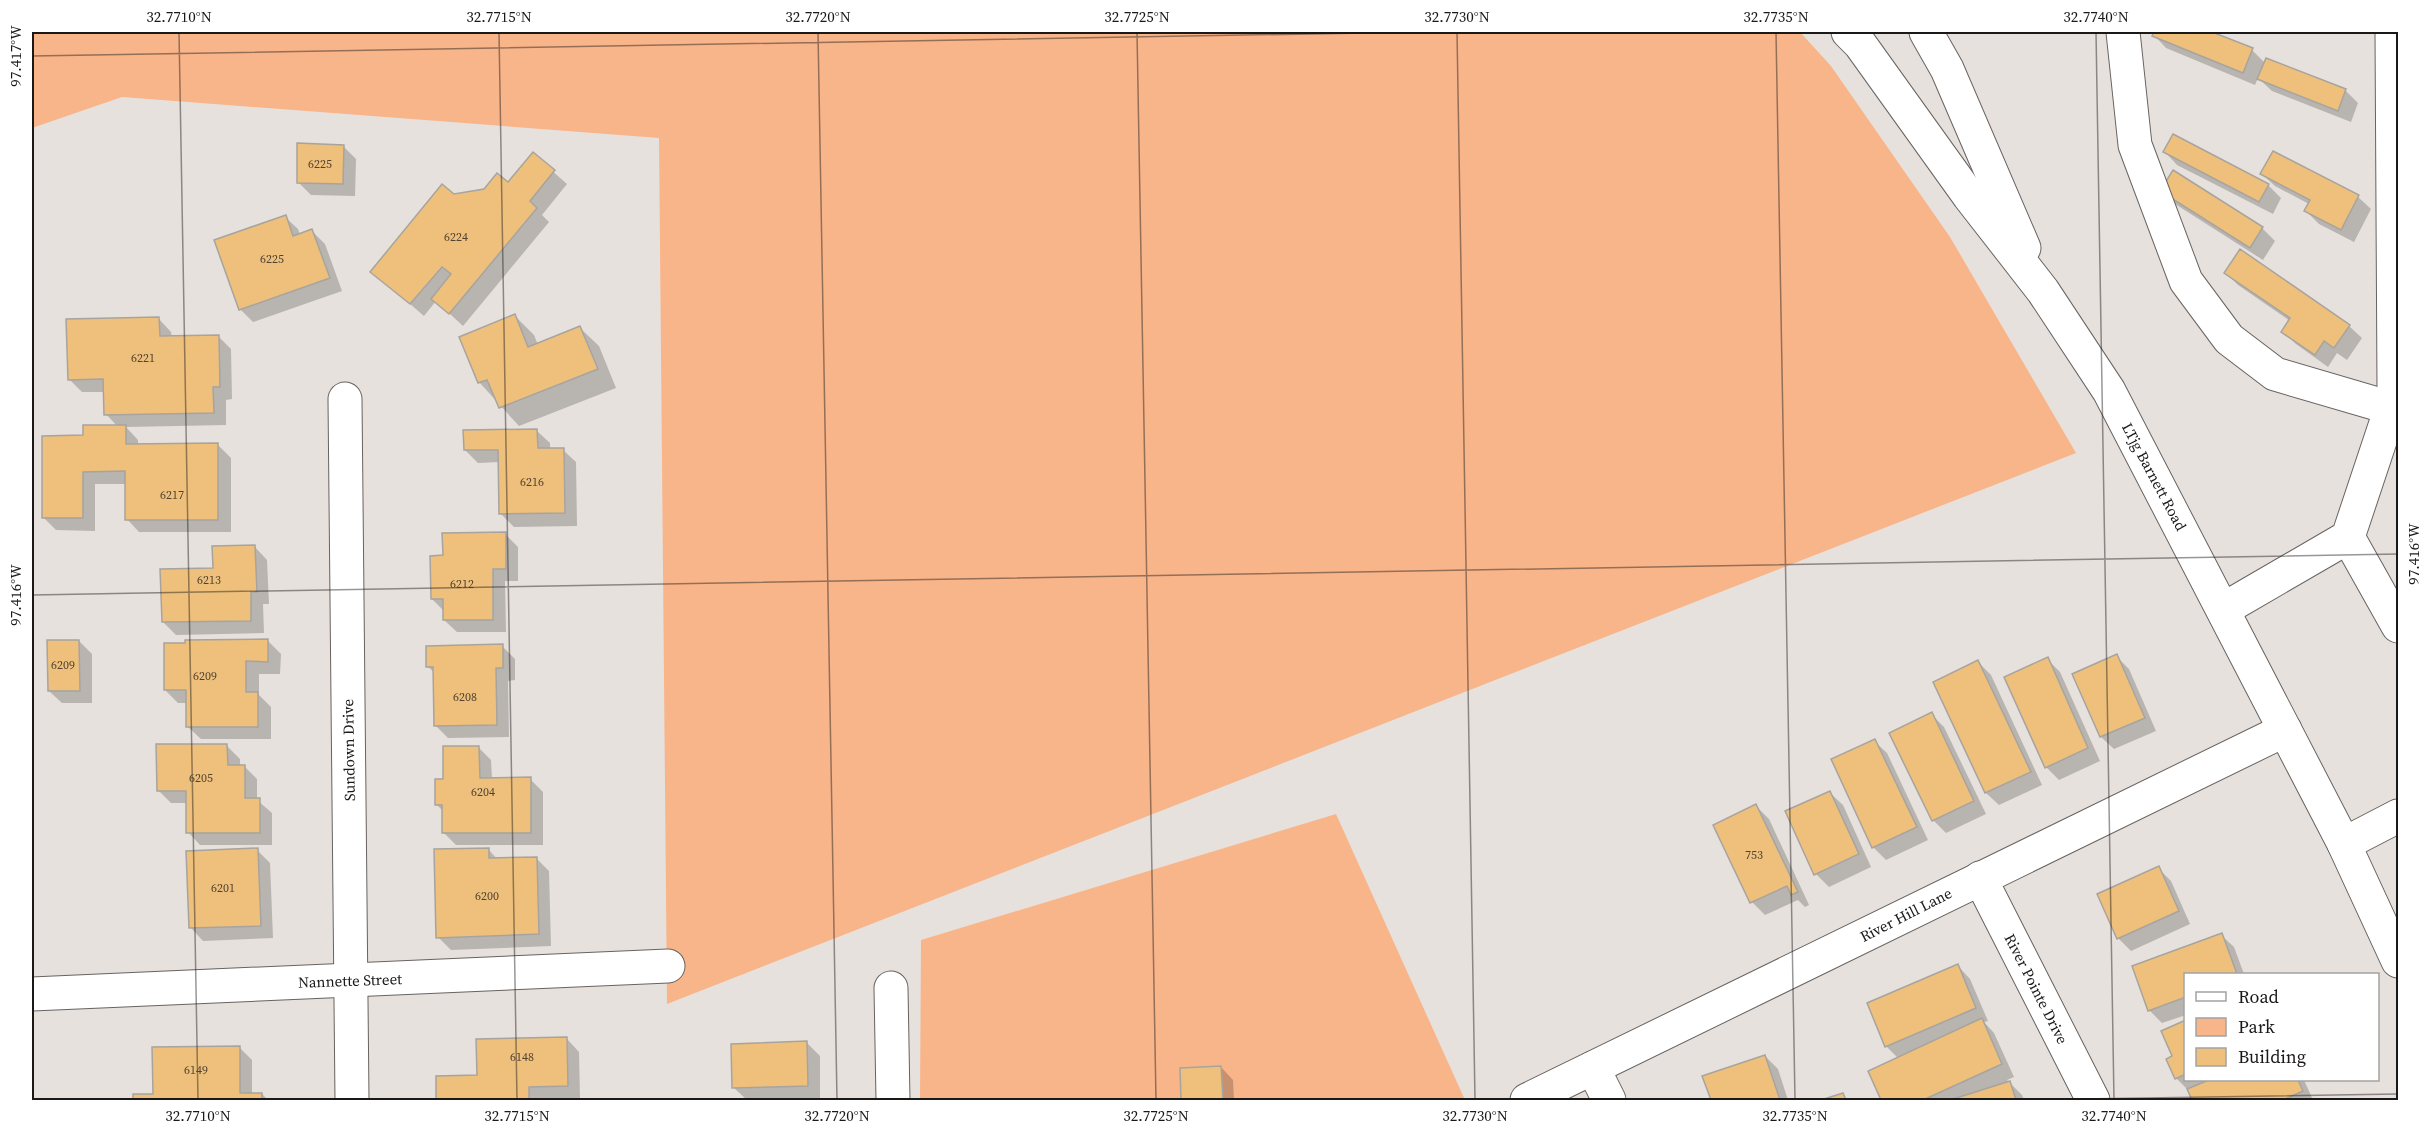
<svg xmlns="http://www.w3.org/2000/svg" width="2430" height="1132" font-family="'Source Serif 4',serif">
<rect width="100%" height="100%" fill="#e7e1dd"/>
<g fill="#f9b58a">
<polygon points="32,32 1800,32 1831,66 1950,237 2076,453 667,1004 659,138 122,97 32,128"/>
<polygon points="1336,814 1465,1100 920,1100 921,940"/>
</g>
<g fill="#0003">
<polygon points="2155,32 2208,32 2252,50 2265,63 2345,90 2358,103 2351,122 2272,91 2258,78 2255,85 2166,48 2154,35"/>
<polygon points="2173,136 2268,185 2281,198 2273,214 2177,165 2165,152"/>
<polygon points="343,146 356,159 355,196 311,195 298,182"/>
<polygon points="533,154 567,184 542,215 549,222 463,326 436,301 424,316 373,272 454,195 508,185"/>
<polygon points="2174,172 2262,228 2275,241 2263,260 2175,204 2162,191"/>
<polygon points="2262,174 2358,197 2371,209 2354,242 2319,224 2306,211 2309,204 2275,186"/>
<polygon points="285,217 298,229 300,235 312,231 325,244 342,291 253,322 240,309"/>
<polygon points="2226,273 2349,326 2362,338 2347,360 2337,353 2328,367 2296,344 2283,332 2290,321 2238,285"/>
<polygon points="515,316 534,335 538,345 580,328 599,346 616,388 519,426 479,382"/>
<polygon points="159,319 171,332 172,337 218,336 231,349 232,399 226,400 226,425 126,427 138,440 138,445 218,445 231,458 231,532 139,532 127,519 127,484 95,484 95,531 56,530 43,517 84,437 118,427 106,414 105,392 82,392 69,379"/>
<polygon points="537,431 550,443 550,450 563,450 576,462 577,526 514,527 501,514 500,462 478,463 465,450"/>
<polygon points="505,534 518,547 518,581 505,581 506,632 457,632 444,620 444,611 432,599 444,557"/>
<polygon points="255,547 267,560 269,604 263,604 264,633 176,635 163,622 214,569"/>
<polygon points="79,641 92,654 92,703 62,703 49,691"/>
<polygon points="268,641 281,654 280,674 259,674 259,695 271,707 271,739 201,739 188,727 188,703 178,703 165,690"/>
<polygon points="502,646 515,659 515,680 508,681 509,737 448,738 435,725 435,673 427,666"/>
<polygon points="2116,656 2129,669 2156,731 2114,749 2101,737 2074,675"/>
<polygon points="2047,659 2060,672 2100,761 2059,780 2046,767"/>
<polygon points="1978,662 1991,675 2042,785 1999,805 1986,793 1935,682"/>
<polygon points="1931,714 1944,727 1986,814 1946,833 1933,820"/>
<polygon points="1874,741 1887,753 1928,840 1886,860 1873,847"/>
<polygon points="227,746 240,759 240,767 244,766 257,779 257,800 272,813 272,845 200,845 188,832 188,803 171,803 158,790"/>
<polygon points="478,747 491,760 492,779 530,779 543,792 543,845 456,845 443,832 443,811 436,804 444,780"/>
<polygon points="1830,793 1843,805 1871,867 1829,887 1816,874"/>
<polygon points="1756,806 1769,819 1809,905 1805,907 1798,900 1765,915 1752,902 1715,825"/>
<polygon points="488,849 498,860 537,859 549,871 551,946 451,950 438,937"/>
<polygon points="257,850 270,863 273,938 203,941 191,928"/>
<polygon points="2158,868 2171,881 2190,924 2131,951 2118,938"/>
<polygon points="2221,935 2234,947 2244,974 2186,974 2186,1015 2162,1023 2149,1010"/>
<polygon points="1958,966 1970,979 1988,1021 1984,1022 1994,1033 2014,1077 2007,1080 2022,1095 2024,1100 1883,1100 1870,1071 1898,1058 1886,1046"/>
<polygon points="2186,1022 2186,1080 2304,1080 2313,1100 2194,1100 2190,1092 2176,1078 2174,1057"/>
<polygon points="567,1039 579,1052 580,1098 541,1100 438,1100 437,1078 478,1076"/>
<polygon points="807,1043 820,1056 820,1098 747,1100 734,1088"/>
<polygon points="239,1047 252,1060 252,1094 262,1094 268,1100 135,1100 135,1095 154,1095"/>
<polygon points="1765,1056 1778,1069 1788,1100 1712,1100 1704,1077"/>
<polygon points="1221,1067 1233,1080 1234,1100 1182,1100 1181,1069"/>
</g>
<g fill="#eec07b" stroke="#a7a49f" stroke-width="1.5">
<polygon points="2154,32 2212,32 2253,48 2243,73 2152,36"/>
<polygon points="2266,58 2346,89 2338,111 2257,79"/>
<polygon points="2173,134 2269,184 2259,202 2163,152"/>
<polygon points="297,143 344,145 343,184 297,183"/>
<polygon points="2273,151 2359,195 2341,230 2304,211 2310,200 2260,174"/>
<polygon points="533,152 555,170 530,201 537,208 449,314 431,299 451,274 442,267 410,304 370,272 442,184 454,194 484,189 497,173 508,182"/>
<polygon points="2173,170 2263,227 2250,248 2160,191"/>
<polygon points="286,215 293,236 312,229 330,278 239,310 214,240"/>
<polygon points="2240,249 2350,325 2334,348 2324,341 2315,355 2281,332 2290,318 2224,273"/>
<polygon points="515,314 528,347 580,326 598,369 499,408 487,380 478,383 459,337"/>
<polygon points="159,317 160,336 219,335 220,387 213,387 214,413 104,415 103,379 68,380 66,319"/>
<polygon points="83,425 126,425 126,444 218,443 218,520 125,520 125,471 83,472 83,518 42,518 42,436 83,435"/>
<polygon points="537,429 538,448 564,448 565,513 499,514 498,450 464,450 463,430"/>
<polygon points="506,532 506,569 493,569 493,620 443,620 443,599 431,599 430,556 443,555 442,533"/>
<polygon points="255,545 257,592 251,592 251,621 162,622 160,569 213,568 212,546"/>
<polygon points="268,639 268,662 246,661 246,692 258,692 258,727 186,727 186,690 164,690 164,643 185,643 185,640"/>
<polygon points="47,640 79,640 80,691 48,691"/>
<polygon points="503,644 503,668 496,668 497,725 434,726 433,667 426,667 426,646"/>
<polygon points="2117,654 2145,718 2100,737 2072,674"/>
<polygon points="2048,657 2088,748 2045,768 2004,677"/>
<polygon points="1978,660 2031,772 1985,793 1933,682"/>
<polygon points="1932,712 1974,801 1932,821 1889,733"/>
<polygon points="1875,739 1917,827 1872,848 1831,759"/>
<polygon points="156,744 227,744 228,765 245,765 245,798 260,798 260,833 186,833 186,791 157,791"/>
<polygon points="443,746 479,746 480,778 531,777 531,833 442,833 442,805 435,805 435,779 443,779"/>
<polygon points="1830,791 1859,854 1814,875 1785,811"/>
<polygon points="1756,804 1798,892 1791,895 1787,886 1750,903 1713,825"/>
<polygon points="258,848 261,926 189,928 186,851"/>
<polygon points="489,848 489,858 537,857 539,934 436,938 434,849"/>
<polygon points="2159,866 2179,911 2117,939 2097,894"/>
<polygon points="2222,933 2237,974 2186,974 2186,997 2148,1011 2132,966"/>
<polygon points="1958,964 1976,1008 1885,1047 1867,1003"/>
<polygon points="1982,1018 2002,1064 1923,1100 1881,1100 1868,1071"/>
<polygon points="2186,1020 2186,1074 2175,1079 2166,1059 2172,1056 2161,1031"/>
<polygon points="567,1037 568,1086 529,1087 529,1100 436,1100 436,1076 477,1075 476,1039"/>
<polygon points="807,1041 808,1086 732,1088 731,1044"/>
<polygon points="240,1046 240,1093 262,1093 262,1100 133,1100 133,1094 153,1094 152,1047"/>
<polygon points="1765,1055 1780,1100 1711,1100 1702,1076"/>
<polygon points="1221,1066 1223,1100 1181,1100 1180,1068"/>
<polygon points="2209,1080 2298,1080 2303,1091 2283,1100 2192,1100 2187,1089"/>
<polygon points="2010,1081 2016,1100 1950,1100"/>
<polygon points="1843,1093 1846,1100 1821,1100"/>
</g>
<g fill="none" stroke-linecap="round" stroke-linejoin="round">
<defs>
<g id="minor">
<polyline points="1848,32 1860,44 1969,196 2043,291 2109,391 2344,844 2398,961"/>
<polyline points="1926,32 1947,69 2024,248"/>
<polyline points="2123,32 2135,145 2186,281 2229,339 2275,374 2391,408"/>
<polyline points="345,399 352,1100"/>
<polyline points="2348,537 2398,626"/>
<polyline points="2224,609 2348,537 2391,408 2394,388 2392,32"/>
<polyline points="2344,844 2398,816"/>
<polyline points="1980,878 2093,1100"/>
<polyline points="891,988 893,1100"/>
<polyline points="32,994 668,966"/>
<polyline points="1593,1068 1609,1100"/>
<polyline points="1527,1100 2285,730"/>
</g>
</defs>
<use href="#minor" stroke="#686360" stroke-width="35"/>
<use href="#minor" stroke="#fff" stroke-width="33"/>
</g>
<path fill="none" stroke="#1b1918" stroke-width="1.5" stroke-opacity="0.45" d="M179,32l19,1068M499,32l18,1068M818,32l19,1068M1137,32l19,1068M1457,32l18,1068M1776,32l19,1068M2096,32l18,1068M32,56l1391,-24M32,595l2366,-41M2017,1100l381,-6"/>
<g text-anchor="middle" stroke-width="4.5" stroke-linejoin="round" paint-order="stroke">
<g font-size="12" fill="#504331">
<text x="320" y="168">6225</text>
<text x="456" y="241">6224</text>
<text x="272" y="263">6225</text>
<text x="143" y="362">6221</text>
<text x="532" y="486">6216</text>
<text x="172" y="499">6217</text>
<text x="209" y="584">6213</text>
<text x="462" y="588">6212</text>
<text x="63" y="669">6209</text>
<text x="205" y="680">6209</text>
<text x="465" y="701">6208</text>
<text x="201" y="782">6205</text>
<text x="483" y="796">6204</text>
<text x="1754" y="859">753</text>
<text x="223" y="892">6201</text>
<text x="487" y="900">6200</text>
<text x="522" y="1061">6148</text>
<text x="196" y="1074">6149</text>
</g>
<g font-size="15" fill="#1b1918" stroke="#fff">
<text transform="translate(2154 477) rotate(62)" y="5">LTjg Barnett Road</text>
<text transform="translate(349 750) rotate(-91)" y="5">Sundown Drive</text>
<text transform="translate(1906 915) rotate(-27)" y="5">River Hill Lane</text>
<text transform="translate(350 981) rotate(-2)" y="5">Nannette Street</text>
<text transform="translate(2036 989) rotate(63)" y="5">River Pointe Drive</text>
</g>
</g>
<rect width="2430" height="1132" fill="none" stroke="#ffffff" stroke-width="66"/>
<rect x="2184" y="973" width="195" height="108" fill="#ffffff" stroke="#a4a3a3" stroke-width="1.5"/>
<rect x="2196" y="992" width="30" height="9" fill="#ffffff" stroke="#a4a3a3" stroke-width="1.5"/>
<text x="2238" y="1003" font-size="18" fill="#1b1918">Road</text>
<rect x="2196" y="1018" width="30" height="18" fill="#f9b58a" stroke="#a4a3a3" stroke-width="1.5"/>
<text x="2238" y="1033" font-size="18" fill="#1b1918">Park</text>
<rect x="2196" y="1048" width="30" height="18" fill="#eec07b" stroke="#a4a3a3" stroke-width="1.5"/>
<text x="2238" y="1063" font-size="18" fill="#1b1918">Building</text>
<rect x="33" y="33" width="2364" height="1066" fill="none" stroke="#1b1918" stroke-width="2"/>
<g font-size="15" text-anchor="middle" fill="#1b1918">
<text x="179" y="22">32.7710°N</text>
<text x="499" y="22">32.7715°N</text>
<text x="818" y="22">32.7720°N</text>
<text x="1137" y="22">32.7725°N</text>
<text x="1457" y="22">32.7730°N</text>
<text x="1776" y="22">32.7735°N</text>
<text x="2096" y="22">32.7740°N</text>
<text transform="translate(16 56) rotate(-90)" y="5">97.417°W</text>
<text transform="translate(2414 554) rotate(-90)" y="5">97.416°W</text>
<text transform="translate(16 595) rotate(-90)" y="5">97.416°W</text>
<text x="198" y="1121">32.7710°N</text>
<text x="517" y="1121">32.7715°N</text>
<text x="837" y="1121">32.7720°N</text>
<text x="1156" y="1121">32.7725°N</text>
<text x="1475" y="1121">32.7730°N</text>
<text x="1795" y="1121">32.7735°N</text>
<text x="2114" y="1121">32.7740°N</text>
</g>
</svg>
